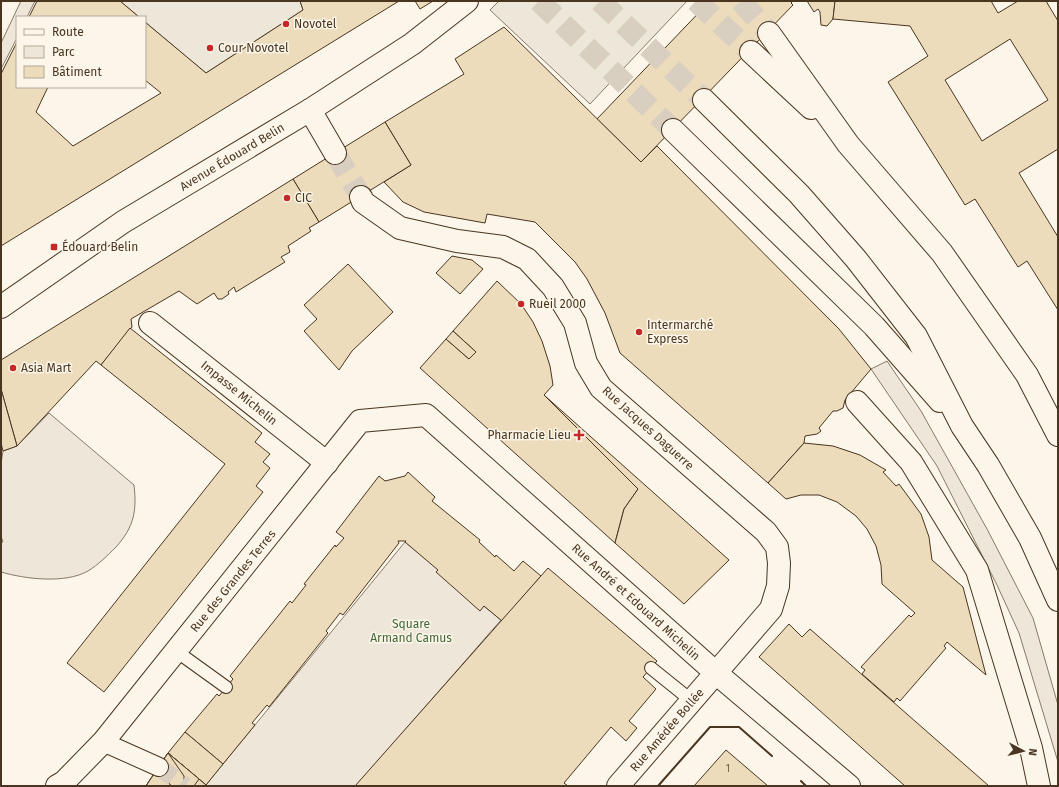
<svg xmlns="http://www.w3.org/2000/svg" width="1059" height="787" font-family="'Fira Sans',sans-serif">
<rect width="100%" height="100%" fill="#fbf6e9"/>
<g fill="#ede6d9" stroke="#887966">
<polygon points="21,1 35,1 27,17 17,17 17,38 1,69 1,43"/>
<polygon points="887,361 921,411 987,529 1033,618 1058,705 1058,762 1019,633 997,585 937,466 871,369"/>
<path d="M49,413l85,72c3,26 0,42 -18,62 -8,8 -18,18 -28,24 -23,13 -63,8 -87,1v-29l2,-1 -2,-6v-73l2,-12 14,-5z"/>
<polygon points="405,542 501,620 356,786 207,786 206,785 223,764"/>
</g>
<g fill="#ede7d9" stroke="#887966">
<polygon points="120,1 300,1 303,10 206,73 145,22 145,17 139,17"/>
<polygon points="499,1 687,1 590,104 490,10"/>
</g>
<g fill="#ecdcbc" stroke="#4a3520" fill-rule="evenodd">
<polygon points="37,1 120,1 139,17 29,17"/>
<polygon points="300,1 399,1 1,246 1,74 17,42 17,87 48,87 36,112 73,146 161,93 145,80 145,22 206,73 303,10"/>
<polygon points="415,1 433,1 420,9"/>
<polygon points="710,1 793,1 791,3 793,5 641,162 597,119"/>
<polygon points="807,1 835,1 833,19 827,26 821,25 820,12 818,9 814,12"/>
<path d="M835,1h156l7,12 20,-12h28l12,20v128l-39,24 39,64v73l-31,-49 -9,6 -43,-68 -10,6 -77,-123 40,-26 -18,-30 -77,-7zM1010,39l38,61 -66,41 -37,-61z"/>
<polygon points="504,27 641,162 657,146 839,329 871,369 845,400 843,408 837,411 833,411 819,428 821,431 817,434 805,436 804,443 768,483 620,353 605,313 587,279 575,262 535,222 487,214 485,223 424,212 403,202 384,182 411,165 385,122 464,74 455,59"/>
<polygon points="385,122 411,165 319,222 293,179"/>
<polygon points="293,179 319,222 309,228 311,231 288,246 290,252 281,257 285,262 236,292 234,287 228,292 229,294 222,299 218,299 214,293 197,304 179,291 131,319 132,327 101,365 96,361 17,446 1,389 1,360"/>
<polygon points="452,256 472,260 483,269 460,294 436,273"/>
<polygon points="348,264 393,312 352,351 339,370 304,331 317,319 304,305"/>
<polygon points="497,281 521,304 533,322 542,341 550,366 553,385 544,395 638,489 624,509 615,543 420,368 446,339 469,359 476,352 453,331"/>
<polygon points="130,328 262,433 255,442 270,454 263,462 270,468 256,486 263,492 104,692 67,663 225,464 101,365"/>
<polygon points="453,331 476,352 469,359 446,339"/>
<polygon points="1,389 17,446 3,451 1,443"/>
<polygon points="544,395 729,560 684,604 615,543 624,509 638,489"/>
<polygon points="804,443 833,446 860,455 886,470 883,472 896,486 899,484 921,514 929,537 932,560 963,587 986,675 947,642 944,646 946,648 900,701 897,698 894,702 862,674 865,670 861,667 909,615 911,617 915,613 882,584 881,565 876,546 867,529 856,516 837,502 819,495 801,495 786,499 768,483"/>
<polygon points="408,472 435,497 432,501 480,540 479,542 495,557 496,555 514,571 523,561 541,576 502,621 484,606 480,611 436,572 438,570 405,542 406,541 398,541 399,543 343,615 340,613 326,631 328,633 269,707 267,705 252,723 255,725 223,764 185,732 217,694 219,696 233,679 230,676 290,601 292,603 306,585 304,584 335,545 336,547 344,538 336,532 379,476 385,481 405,476"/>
<polygon points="548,568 657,661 643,677 656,689 629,721 637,728 626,741 611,727 564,783 568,786 355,786"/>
<polygon points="789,624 802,637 810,629 989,786 905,786 759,657"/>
<polygon points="185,732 223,764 206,785 168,753"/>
<polygon points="726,750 768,786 694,786"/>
<polygon points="168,753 206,785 205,786 146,786"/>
<polygon points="168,753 206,785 205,786 146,786"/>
<polygon points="168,753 199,779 194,786 146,786"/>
<polygon points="168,753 184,776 184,786 171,786 165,777 156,771"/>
<polygon points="156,771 165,777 171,786 146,786"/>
</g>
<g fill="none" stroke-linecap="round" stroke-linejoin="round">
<polyline stroke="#d8cfc1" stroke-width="18" stroke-dasharray="18 9" stroke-linecap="butt" points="159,767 185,786"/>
<polyline stroke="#d8cfc1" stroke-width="22" stroke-dasharray="22 11" stroke-linecap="butt" points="335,153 361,197"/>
<g stroke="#d8cfc1" stroke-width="22" stroke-dasharray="22 11" stroke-linecap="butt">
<polyline points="539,1 673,130"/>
<polyline points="600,1 704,100"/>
<polyline points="696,1 751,52"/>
<polyline points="741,1 769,33"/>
</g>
<defs>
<g id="service">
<polyline points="176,651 226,687"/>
<polyline points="651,668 692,701"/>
</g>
<polyline id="pedestrian" points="103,742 159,767"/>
<g id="minor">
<polyline points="310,110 335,153"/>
<polyline points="361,197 363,202 400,228 457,241 503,247 527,259 553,287 575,323 586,363 601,388 766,532 777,547 779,563 778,586 771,609 618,786"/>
<polyline points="1,307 123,222 310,110 412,44 467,1"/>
<polyline points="150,323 327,463"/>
<polyline points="857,402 911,462 977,570 1031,748 1039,786"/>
<polyline points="57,786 64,782 103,742 360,421 426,415 716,673 849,786"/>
</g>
<g id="motorway">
<polyline points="769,33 848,144 942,253 1027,375 1058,435"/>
<polyline points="751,52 811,108"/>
<polyline points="704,100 799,194 856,259 916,336 962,426 988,465 1030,538 1058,600"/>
<polyline points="673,130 874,326 940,401"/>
</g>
</defs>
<use href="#service" stroke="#4a3520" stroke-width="14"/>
<use href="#pedestrian" stroke="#4a3520" stroke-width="20"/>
<use href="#minor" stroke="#4a3520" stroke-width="24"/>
<use href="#motorway" stroke="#4a3520" stroke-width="24"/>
<use href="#service" stroke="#fbf6e9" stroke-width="12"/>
<use href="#pedestrian" stroke="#fbf6e9" stroke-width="18"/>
<use href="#minor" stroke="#fbf6e9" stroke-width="22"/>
<use href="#motorway" stroke="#fbf6e9" stroke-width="22"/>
<g stroke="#4a3520" stroke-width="2">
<polyline points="801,781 806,786"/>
<polyline points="658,786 710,727 739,727 772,756"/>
</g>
</g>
<g fill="#c62828" stroke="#fbf6e9" stroke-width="1.5">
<circle cx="286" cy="24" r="4"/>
<circle cx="210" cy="48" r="4"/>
<circle cx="287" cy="198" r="4"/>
<rect x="50" y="243" width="8" height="8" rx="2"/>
<circle cx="521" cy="304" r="4"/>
<circle cx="639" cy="332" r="4"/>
<circle cx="13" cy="368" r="4"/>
<path d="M577 429h4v4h4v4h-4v4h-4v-4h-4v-4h4z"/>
</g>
<g text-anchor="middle" stroke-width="3" stroke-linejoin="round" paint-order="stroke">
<g font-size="10" fill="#725f47">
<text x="728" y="772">1</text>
</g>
<g font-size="12" fill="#4a3520" stroke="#fbf6e9" text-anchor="start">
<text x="294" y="28">Novotel</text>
<text x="218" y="52">Cour Novotel</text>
<text x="295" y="202">CIC</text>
<text x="62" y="251">Édouard Belin</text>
<text x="529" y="308">Rueil 2000</text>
<text x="647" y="329">Intermarché<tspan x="647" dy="14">Express</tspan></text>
<text x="21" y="372">Asia Mart</text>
<text x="571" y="439" text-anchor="end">Pharmacie Lieu</text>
</g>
<g font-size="12" fill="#4a3520" stroke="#fbf6e9">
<text transform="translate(232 157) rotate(-31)" y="4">Avenue Édouard Belin</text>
<text transform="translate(239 393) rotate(39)" y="4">Impasse Michelin</text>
<text transform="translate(648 428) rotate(42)" y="4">Rue Jacques Daguerre</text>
<text transform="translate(233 581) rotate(-51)" y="4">Rue des Grandes Terres</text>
<text transform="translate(636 602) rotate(42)" y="4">Rue André et Edouard Michelin</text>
<text transform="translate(667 730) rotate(-49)" y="4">Rue Amédée Bollée</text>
</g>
<g font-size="12" fill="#436837" stroke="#fbf6e9">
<text x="411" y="628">Square<tspan x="411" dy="14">Armand Camus</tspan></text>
</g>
</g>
<rect width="1059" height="787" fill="none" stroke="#4a3520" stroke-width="4"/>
<rect x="16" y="16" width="130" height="72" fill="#fbf6e9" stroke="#b4a999"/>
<rect x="24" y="29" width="20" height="6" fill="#fbf6e9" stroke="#b4a999"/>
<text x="52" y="36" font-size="12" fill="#4a3520">Route</text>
<rect x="24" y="46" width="20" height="12" fill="#ede6d9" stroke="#b4a999"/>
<text x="52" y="56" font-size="12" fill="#4a3520">Parc</text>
<rect x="24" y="66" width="20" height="12" fill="#ecdcbc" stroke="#b4a999"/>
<text x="52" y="76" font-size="12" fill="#4a3520">Bâtiment</text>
<g transform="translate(1023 751) rotate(97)" stroke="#fbf6e9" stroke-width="3" paint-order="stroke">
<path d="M0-3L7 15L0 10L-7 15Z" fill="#4a3520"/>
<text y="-6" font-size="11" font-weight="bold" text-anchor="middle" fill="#4a3520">N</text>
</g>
</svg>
